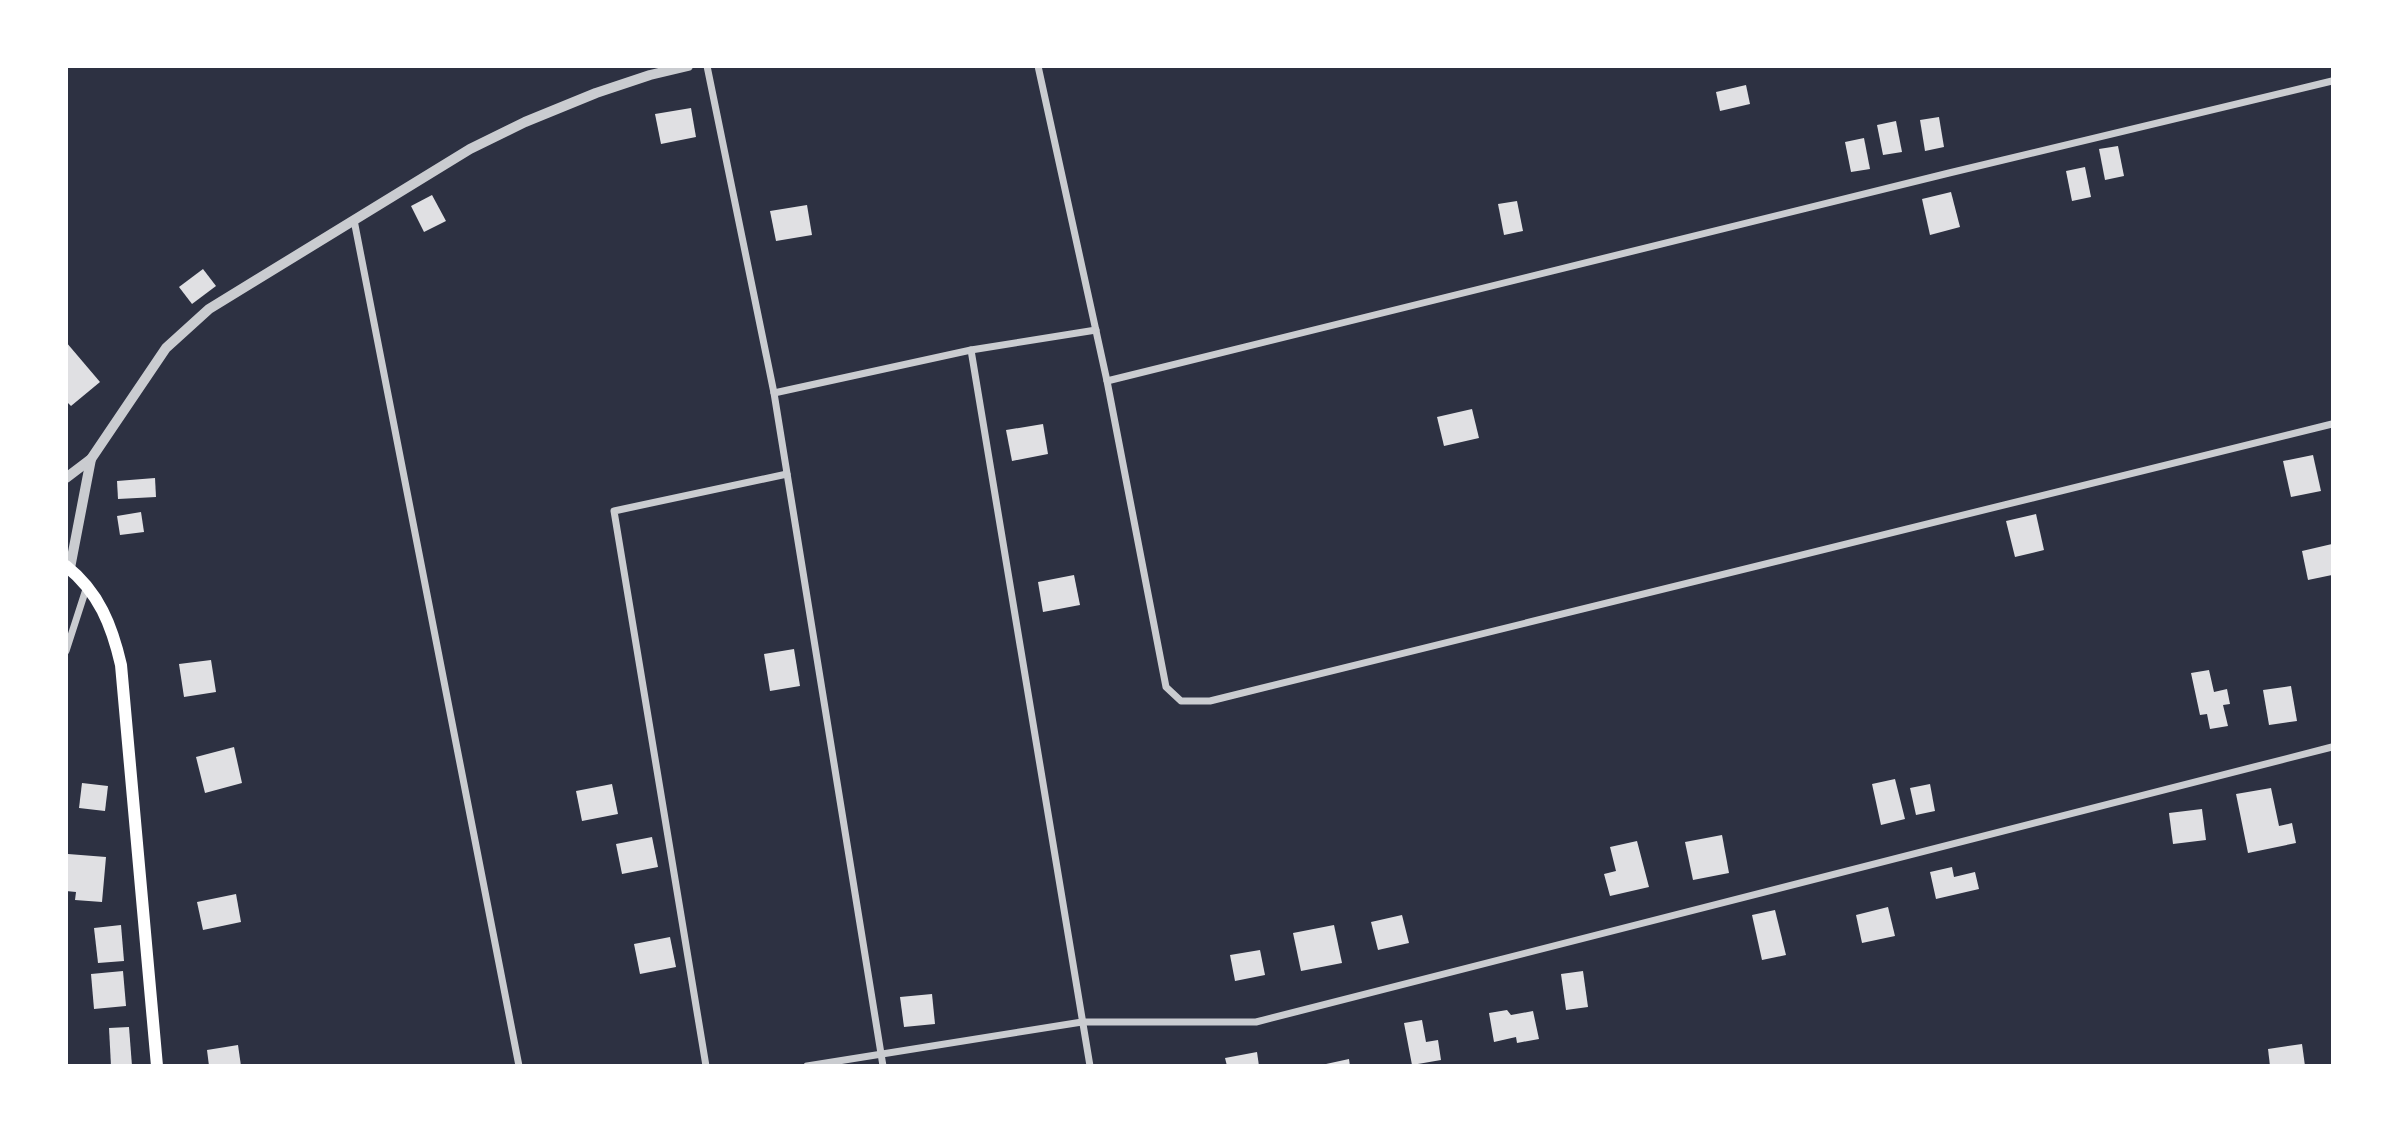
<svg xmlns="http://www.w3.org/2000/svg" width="2399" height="1132" font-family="'IBM Plex Sans',sans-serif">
<rect width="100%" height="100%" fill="#2d3142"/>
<g fill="#e0e0e3">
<polygon points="1746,85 1750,104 1720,111 1716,92"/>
<polygon points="691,108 696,137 661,144 655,114"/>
<polygon points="1939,117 1944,147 1925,151 1920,120"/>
<polygon points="1896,121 1902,152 1883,155 1877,125"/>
<polygon points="1864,138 1870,169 1851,172 1845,142"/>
<polygon points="2118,146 2124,176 2105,180 2099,149"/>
<polygon points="2085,167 2091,197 2072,201 2066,171"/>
<polygon points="1951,192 1960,227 1930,235 1922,199"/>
<polygon points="432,195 446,221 424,232 411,206"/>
<polygon points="1517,201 1523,231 1504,235 1498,204"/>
<polygon points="807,205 812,235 776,241 770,211"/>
<polygon points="203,269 216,286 192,304 179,287"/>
<polygon points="66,342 100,382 71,406 66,401"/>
<polygon points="1472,409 1479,438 1444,446 1437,417"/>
<polygon points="1043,424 1048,454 1012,461 1006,430"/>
<polygon points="2313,455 2321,491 2291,497 2283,461"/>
<polygon points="155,478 156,497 118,499 117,481"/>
<polygon points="141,512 144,532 120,535 117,516"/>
<polygon points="2036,514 2044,550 2015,557 2006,521"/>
<polygon points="2332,544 2332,575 2308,580 2302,551"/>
<polygon points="1074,575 1080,605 1043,612 1038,582"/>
<polygon points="794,649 800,686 770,691 764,654"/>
<polygon points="211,660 216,692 184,697 179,664"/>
<polygon points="2209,670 2214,692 2227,689 2230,704 2223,705 2228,726 2210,729 2207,714 2200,715 2191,673"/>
<polygon points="2291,686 2297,721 2269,725 2263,690"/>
<polygon points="234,747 242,783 205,793 196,757"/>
<polygon points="1895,779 1905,819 1881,825 1872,784"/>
<polygon points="82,783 108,786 105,811 79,808"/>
<polygon points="612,784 618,814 582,821 576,791"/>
<polygon points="1930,784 1935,811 1916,815 1910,788"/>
<polygon points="2271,788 2279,826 2292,823 2296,843 2248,853 2236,794"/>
<polygon points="2202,809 2206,840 2173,844 2169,813"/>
<polygon points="1722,835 1729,873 1693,880 1685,842"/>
<polygon points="652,837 658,867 622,874 616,844"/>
<polygon points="1637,841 1649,887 1610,896 1604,874 1616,871 1610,847"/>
<polygon points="68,854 106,857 102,902 75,900 76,892 66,891"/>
<polygon points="1952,867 1954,877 1975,872 1979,889 1936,899 1930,872"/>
<polygon points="236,894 241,922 203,930 197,902"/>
<polygon points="1888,907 1895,936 1862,943 1856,915"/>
<polygon points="1775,910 1786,955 1762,960 1752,915"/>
<polygon points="1402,915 1409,943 1378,950 1371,922"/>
<polygon points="121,925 124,961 98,963 94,928"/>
<polygon points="1334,925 1342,963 1301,971 1293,933"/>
<polygon points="670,937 676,967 640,974 634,944"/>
<polygon points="1260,950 1265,975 1235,981 1230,955"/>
<polygon points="123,971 126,1006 94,1009 91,974"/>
<polygon points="1583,971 1588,1007 1566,1010 1561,974"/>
<polygon points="932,994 935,1024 904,1027 900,997"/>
<polygon points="1507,1010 1511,1015 1533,1011 1539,1039 1517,1043 1516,1037 1494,1042 1489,1013"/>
<polygon points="1422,1020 1426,1042 1438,1040 1441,1060 1412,1065 1404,1023"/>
<polygon points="129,1027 132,1066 111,1066 109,1028"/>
<polygon points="2302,1044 2305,1066 2270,1066 2268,1049"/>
<polygon points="238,1045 241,1066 209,1066 207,1050"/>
<polygon points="1257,1052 1259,1066 1227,1066 1225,1058"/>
<polygon points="1349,1059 1350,1066 1327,1066 1326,1064"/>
</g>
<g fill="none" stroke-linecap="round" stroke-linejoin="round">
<g stroke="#caccd0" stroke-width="7">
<polyline points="707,66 774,393 883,1066"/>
<polyline points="1038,66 1107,381 1166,687 1181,701 1210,701 2332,424"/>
<polyline points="354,220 519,1066"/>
<polyline points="971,350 1090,1066"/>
<polyline points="1107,381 1949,173 2332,81"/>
<polyline points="774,393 971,350 1096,330"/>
<polyline points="66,651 87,586"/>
<polyline points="706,1066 614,511 787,474"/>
<polyline points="807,1066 1082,1022 1256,1022 2332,747"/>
</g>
<g stroke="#caccd0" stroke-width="10">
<polyline points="66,478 91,459 166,348 209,309 470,149 525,122 596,93 650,75 688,66"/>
<polyline points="70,568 91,459"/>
</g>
<path stroke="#fff" stroke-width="12" d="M66,566c33,26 46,60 55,99l36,401"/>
</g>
<rect width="2399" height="1132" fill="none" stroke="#ffffff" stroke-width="136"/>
</svg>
